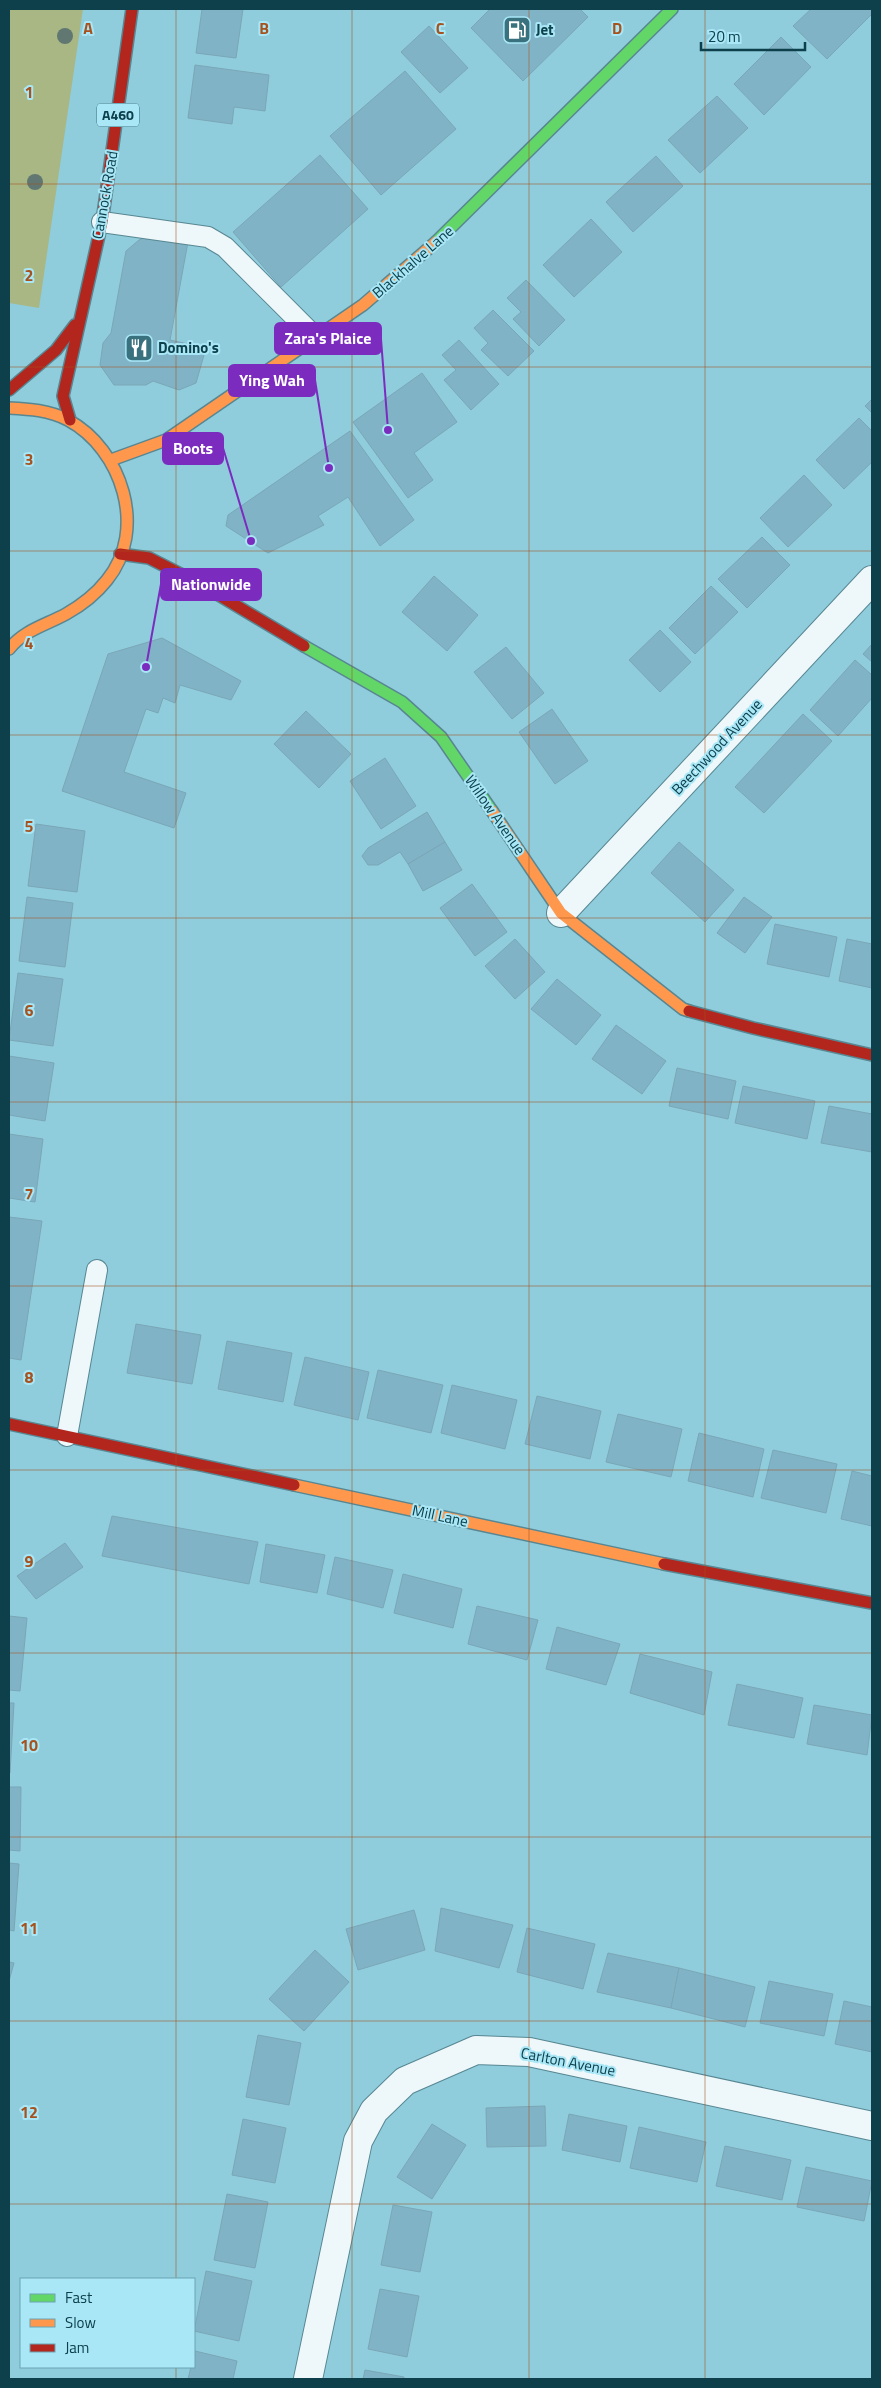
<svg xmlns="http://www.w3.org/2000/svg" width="881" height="2388" font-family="'Titillium Web',sans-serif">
<rect width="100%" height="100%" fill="#8fccdc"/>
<polygon fill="#a9b784" points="9,9 83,9 39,308 9,303"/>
<g fill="#81b3c6" stroke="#7aa7b7">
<polygon points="202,9 243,9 236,58 196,53"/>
<polygon points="490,9 580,9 588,17 523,81 471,28"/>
<polygon points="811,9 872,9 872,14 827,59 793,26"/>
<polygon points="429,26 468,68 440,93 401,52"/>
<polygon points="781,37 811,67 764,115 734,84"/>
<polygon points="195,65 269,75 265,111 234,107 232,124 188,118"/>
<polygon points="405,71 456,129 381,195 330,136"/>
<polygon points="717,96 748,128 700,173 668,140"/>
<polygon points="320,155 368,209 281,287 233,232"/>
<polygon points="656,156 683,186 633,232 606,202"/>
<polygon points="591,219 622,252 574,297 543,265"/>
<polygon points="150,236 188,242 170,340 206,348 196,383 179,390 153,381 146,385 114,385 100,365 103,343 111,333 126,251 139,240"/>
<polygon points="526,280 565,320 539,346 513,319 521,312 507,298"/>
<polygon points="493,310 534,351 508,376 481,350 488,343 474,328"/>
<polygon points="459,340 499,384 471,410 444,380 456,370 442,355"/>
<polygon points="422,373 457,422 414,453 433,480 408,498 353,422"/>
<polygon points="872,399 872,413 865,406"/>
<polygon points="859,418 872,431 872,462 844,489 816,460"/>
<polygon points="350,431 414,520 380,546 348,497 318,516 324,525 268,553 226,526 228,515"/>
<polygon points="804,475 832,505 788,547 760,518"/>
<polygon points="762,537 790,565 747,608 718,579"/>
<polygon points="434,576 478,615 447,651 402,612"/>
<polygon points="711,586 738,612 695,654 669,628"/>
<polygon points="660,630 691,662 660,692 629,660"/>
<polygon points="162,638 241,681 231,700 180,685 175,703 163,698 158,713 146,709 124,772 186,793 174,828 62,791 108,654"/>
<polygon points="872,644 872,662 863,654"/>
<polygon points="506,647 544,693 512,719 474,672"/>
<polygon points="855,660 872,675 872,698 838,736 810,710"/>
<polygon points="552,709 588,761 555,784 519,732"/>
<polygon points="306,711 351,754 319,788 274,744"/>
<polygon points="803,714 832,741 764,813 735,787"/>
<polygon points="385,758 416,806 381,829 350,781"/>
<polygon points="427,812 445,842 408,864 400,852 378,865 368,865 362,856 368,848"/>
<polygon points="36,824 85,831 77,892 28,886"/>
<polygon points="445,842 462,870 423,891 408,864"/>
<polygon points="679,842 734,890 705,922 651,873"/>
<polygon points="472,884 507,932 475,956 440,908"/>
<polygon points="27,897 73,903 65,967 19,961"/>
<polygon points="744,897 772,917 745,953 717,933"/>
<polygon points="775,924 837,937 829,977 767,964"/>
<polygon points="515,939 545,972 515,999 485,966"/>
<polygon points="847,939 872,944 872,988 839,981"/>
<polygon points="18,973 63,979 53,1046 9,1040"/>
<polygon points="557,979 601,1015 576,1045 531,1009"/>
<polygon points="616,1025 666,1061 642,1094 592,1059"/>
<polygon points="9,1056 54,1063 45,1121 9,1115"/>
<polygon points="677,1068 736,1081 728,1119 669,1106"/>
<polygon points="743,1086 815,1101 807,1139 735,1123"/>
<polygon points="829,1106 872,1114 872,1152 821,1143"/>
<polygon points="9,1134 43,1139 35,1202 9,1198"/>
<polygon points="9,1217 42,1221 21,1360 9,1358"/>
<polygon points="136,1324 201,1335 192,1384 127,1373"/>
<polygon points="227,1341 292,1353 283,1402 218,1389"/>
<polygon points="305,1357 369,1372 358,1420 294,1405"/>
<polygon points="378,1370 443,1385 431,1433 367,1418"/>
<polygon points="452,1385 517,1400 505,1449 441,1433"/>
<polygon points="537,1396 601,1411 590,1459 525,1444"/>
<polygon points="618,1414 682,1429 671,1477 606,1462"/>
<polygon points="699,1433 764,1449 753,1497 688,1481"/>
<polygon points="773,1450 837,1464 826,1513 761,1498"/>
<polygon points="852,1471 872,1476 872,1526 841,1519"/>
<polygon points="112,1516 258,1542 249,1584 102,1556"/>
<polygon points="65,1543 83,1567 36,1599 17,1576"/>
<polygon points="266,1544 325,1555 317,1593 260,1582"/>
<polygon points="335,1557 393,1570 383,1608 327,1594"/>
<polygon points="403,1574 462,1589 453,1628 394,1613"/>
<polygon points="477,1606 538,1620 527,1660 468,1644"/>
<polygon points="9,1616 27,1618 20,1691 9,1690"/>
<polygon points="557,1627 620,1644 606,1685 546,1669"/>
<polygon points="640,1654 712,1672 704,1715 630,1693"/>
<polygon points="737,1684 803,1698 794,1738 728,1725"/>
<polygon points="9,1703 14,1703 10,1773 9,1773"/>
<polygon points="814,1705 872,1715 867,1755 807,1744"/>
<polygon points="9,1787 21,1787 20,1851 9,1850"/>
<polygon points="9,1863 19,1864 14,1931 9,1930"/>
<polygon points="441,1908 513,1925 499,1968 435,1951"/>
<polygon points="414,1910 425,1950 358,1970 346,1929"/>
<polygon points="527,1928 595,1944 583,1989 517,1972"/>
<polygon points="315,1950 349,1982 304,2031 269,1999"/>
<polygon points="608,1953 679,1968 671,2008 597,1992"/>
<polygon points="9,1962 14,1963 9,1981"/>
<polygon points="679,1968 755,1987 745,2027 671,2008"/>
<polygon points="769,1981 833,1994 824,2036 760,2023"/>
<polygon points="844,2001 872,2007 872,2052 835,2044"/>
<polygon points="258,2035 301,2043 289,2105 246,2097"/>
<polygon points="545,2106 546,2146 487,2147 486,2108"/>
<polygon points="569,2114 627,2126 620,2162 562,2150"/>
<polygon points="243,2119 286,2128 275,2183 232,2175"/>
<polygon points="432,2124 466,2145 432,2199 397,2177"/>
<polygon points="639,2127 706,2142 697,2182 630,2168"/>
<polygon points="725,2146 791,2160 782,2200 716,2186"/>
<polygon points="806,2167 872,2181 864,2221 797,2207"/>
<polygon points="227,2194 268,2202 255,2268 214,2260"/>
<polygon points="393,2205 432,2212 420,2272 381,2265"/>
<polygon points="206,2271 252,2281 239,2341 194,2331"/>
<polygon points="380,2289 419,2296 407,2357 368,2349"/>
<polygon points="195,2351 237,2361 233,2379 188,2379 191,2367 194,2367"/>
<polygon points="365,2370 404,2377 404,2379 363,2379"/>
</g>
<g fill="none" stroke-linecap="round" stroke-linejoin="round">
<defs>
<g id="lane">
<polyline points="102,222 208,237 225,247 316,338"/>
<polyline points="67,1436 97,1270"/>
</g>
<g id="street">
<polyline points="561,913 872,580"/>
<polyline points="308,2379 358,2141 374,2111 405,2081 476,2050 529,2052 872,2126"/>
</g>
<g id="fast">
<polyline points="436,242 672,9"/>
<polyline points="304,646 402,702 441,737 492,811"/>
</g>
<g id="slow">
<path d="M9,408c20,1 40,2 59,12 54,29 80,110 39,160 -11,14 -25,25 -41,34 -20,11 -42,16 -57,35"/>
<polyline points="111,460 166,440 363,305 436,242"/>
<polyline points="492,811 561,913 683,1009 689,1011"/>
<polyline points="294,1485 664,1564"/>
</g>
<g id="jam">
<polyline points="9,390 56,350 75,325"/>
<polyline points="70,420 63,396 102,222 132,9"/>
<polyline points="120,554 149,558 202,585 304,646"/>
<polyline points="689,1011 753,1028 872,1055"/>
<polyline points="9,1424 294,1485"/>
<polyline points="664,1564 872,1603"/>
</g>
</defs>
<use href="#lane" stroke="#578792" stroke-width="22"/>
<use href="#street" stroke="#578792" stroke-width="30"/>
<use href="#fast" stroke="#578792" stroke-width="14"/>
<use href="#slow" stroke="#578792" stroke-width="14"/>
<use href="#jam" stroke="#578792" stroke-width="14"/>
<use href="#lane" stroke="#eef7fa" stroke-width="20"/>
<use href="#street" stroke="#eef7fa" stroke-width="28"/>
<use href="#fast" stroke="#63d668" stroke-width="11"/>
<use href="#slow" stroke="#ff974d" stroke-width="11"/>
<use href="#jam" stroke="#b3261e" stroke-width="11"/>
</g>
<g fill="#607871">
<circle cx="65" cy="36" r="8"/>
<circle cx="35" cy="182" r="8"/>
</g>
<path fill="none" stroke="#a6521f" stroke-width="1" stroke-opacity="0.55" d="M176,9v2270M352,9v2370M529,9v2370M705,9v2370M9,184h863M9,367h863M9,551h863M9,735h863M9,918h863M9,1102h863M9,1286h863M9,1470h863M9,1653h863M9,1837h863M9,2021h863M9,2204h863M176,2367v12"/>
<defs>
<symbol id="fuel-square" viewBox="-11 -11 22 22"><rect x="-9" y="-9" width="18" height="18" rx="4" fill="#3a717e" stroke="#a9e7f7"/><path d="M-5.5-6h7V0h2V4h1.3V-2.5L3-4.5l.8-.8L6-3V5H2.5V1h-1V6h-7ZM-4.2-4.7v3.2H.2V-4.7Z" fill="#fff"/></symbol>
<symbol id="restaurant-square" viewBox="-11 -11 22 22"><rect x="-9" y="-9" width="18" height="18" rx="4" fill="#3a717e" stroke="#a9e7f7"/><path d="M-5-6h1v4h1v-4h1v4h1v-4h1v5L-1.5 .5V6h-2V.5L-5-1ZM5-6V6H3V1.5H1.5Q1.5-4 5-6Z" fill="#fff"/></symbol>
</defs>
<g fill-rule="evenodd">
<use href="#fuel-square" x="501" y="14" width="32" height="32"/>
<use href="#restaurant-square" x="123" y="332" width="32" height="32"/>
</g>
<g text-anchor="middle" stroke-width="4" stroke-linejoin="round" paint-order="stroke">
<rect fill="#a9e7f7" stroke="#3c727f" stroke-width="1" x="97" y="103.5" width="42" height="23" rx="4"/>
<g font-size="14" font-weight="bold" fill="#0d404b">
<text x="118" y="120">A460</text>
</g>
<g font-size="15" font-weight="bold" fill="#0d404b" stroke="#a9e7f7" text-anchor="start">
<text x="536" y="35">Jet</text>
<text x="158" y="353">Domino's</text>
</g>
<g font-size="15" fill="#0d404b" stroke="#a9e7f7">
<text transform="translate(105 195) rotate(-80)" y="5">Cannock Road</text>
<text transform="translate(413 262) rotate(-41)" y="5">Blackhalve Lane</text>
<text transform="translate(717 747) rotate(-47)" y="5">Beechwood Avenue</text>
<text transform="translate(495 815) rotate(55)" y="5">Willow Avenue</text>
<text transform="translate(440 1516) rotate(12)" y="5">Mill Lane</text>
<text transform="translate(568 2062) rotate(11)" y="5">Carlton Avenue</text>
</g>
</g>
<g font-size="16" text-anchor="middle" font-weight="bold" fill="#a6521f" stroke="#a9e7f7" stroke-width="4" stroke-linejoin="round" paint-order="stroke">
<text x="88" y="34">A</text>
<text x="264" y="34">B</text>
<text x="440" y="34">C</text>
<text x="617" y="34">D</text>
<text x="29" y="98">1</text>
<text x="29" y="281">2</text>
<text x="29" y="465">3</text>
<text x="29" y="649">4</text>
<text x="29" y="832">5</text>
<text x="29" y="1016">6</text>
<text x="29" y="1200">7</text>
<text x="29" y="1383">8</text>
<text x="29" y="1567">9</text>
<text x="29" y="1751">10</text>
<text x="29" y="1934">11</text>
<text x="29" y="2118">12</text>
</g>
<path fill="none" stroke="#7b2cbf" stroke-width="2" d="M388 430L381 339M329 468L315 380M251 541L223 448M146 667L161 584"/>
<g fill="#7b2cbf" stroke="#a9e7f7" stroke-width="2">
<circle cx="388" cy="430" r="5"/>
<circle cx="329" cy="468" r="5"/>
<circle cx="251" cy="541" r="5"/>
<circle cx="146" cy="667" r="5"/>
</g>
<g fill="#7b2cbf" stroke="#7b2cbf" stroke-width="2">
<rect x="275" y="323" width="106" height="31" rx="5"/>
<rect x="229" y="365" width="86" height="31" rx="5"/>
<rect x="163" y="433" width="60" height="31" rx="5"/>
<rect x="161" y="569" width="100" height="31" rx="5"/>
</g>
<g font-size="16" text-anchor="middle" font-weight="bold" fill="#fff">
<text x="328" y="344">Zara's Plaice</text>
<text x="272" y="386">Ying Wah</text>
<text x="193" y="454">Boots</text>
<text x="211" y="590">Nationwide</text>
</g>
<rect width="881" height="2388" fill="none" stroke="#0d404b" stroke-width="20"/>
<rect x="20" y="2278" width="175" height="90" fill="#a9e7f7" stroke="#6ba4b2"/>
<rect x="30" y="2294" width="25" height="8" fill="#63d668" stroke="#6ba4b2"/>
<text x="65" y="2303" font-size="15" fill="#0d404b">Fast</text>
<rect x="30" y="2319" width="25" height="8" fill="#ff974d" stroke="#6ba4b2"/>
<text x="65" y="2328" font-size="15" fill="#0d404b">Slow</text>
<rect x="30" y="2344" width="25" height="8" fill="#b3261e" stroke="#6ba4b2"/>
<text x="65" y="2353" font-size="15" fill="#0d404b">Jam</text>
<path d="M701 42v8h104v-8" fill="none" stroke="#0d404b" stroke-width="2.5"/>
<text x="708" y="42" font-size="15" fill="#0d404b" stroke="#a9e7f7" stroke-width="4" paint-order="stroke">20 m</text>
</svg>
